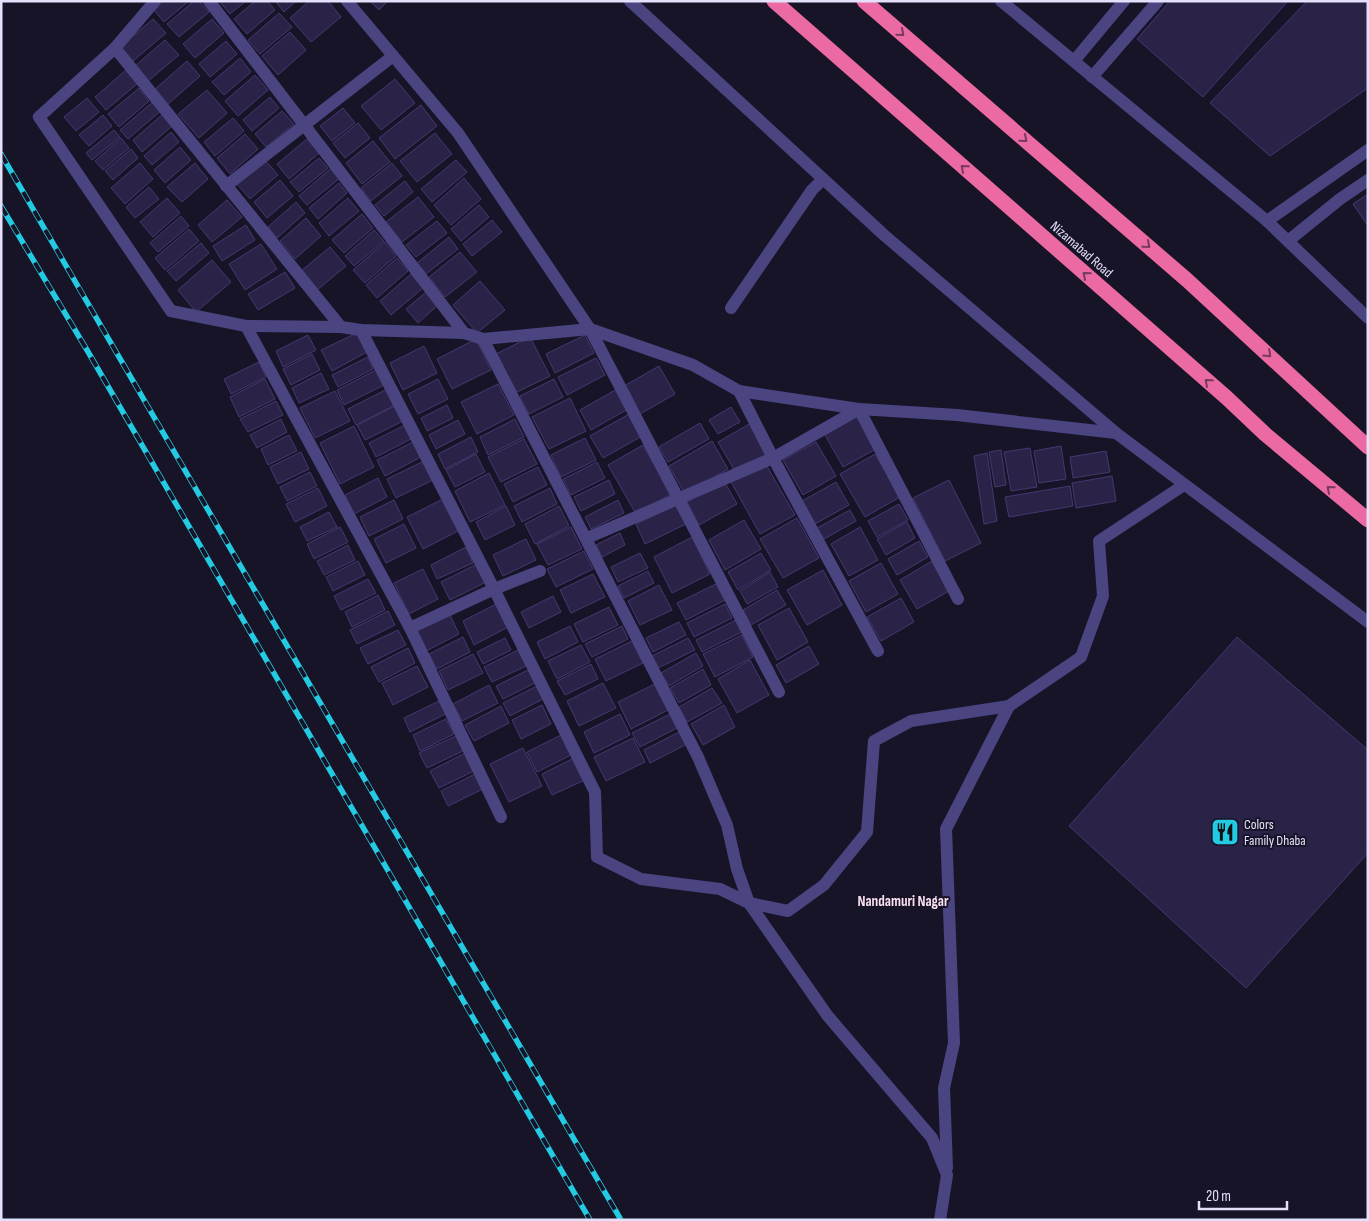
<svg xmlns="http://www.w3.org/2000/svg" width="1369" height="1221" font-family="'Sofia Sans Condensed',sans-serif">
<rect width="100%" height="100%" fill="#181428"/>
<g fill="#2b2347" stroke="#453870">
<polygon points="163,1 189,1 164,22 153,9"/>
<polygon points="194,1 199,1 209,12 179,37 167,24"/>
<polygon points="219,1 246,1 230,14"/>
<polygon points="255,1 267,1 275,10 247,34 234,19"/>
<polygon points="275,1 296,1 284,12"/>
<polygon points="309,1 328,1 341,17 311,42 290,18"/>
<polygon points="370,1 388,1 379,10"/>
<polygon points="1170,1 1288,1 1203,97 1137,39"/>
<polygon points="1307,1 1368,1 1368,88 1270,156 1210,103"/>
<polygon points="279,13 292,27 260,54 248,40"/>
<polygon points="153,19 166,33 133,61 120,47"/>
<polygon points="212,19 224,33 195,58 183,44"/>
<polygon points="290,32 306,50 278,75 262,56"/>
<polygon points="165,40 179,55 147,82 134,67"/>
<polygon points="226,41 237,54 210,77 199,64"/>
<polygon points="240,58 251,72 224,95 212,82"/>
<polygon points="187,61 200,76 167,105 154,90"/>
<polygon points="126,70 137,84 106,110 95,97"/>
<polygon points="255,75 268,90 238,116 225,101"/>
<polygon points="395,79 415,103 381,130 361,106"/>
<polygon points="139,88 149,101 119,127 108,114"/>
<polygon points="207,90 227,113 199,138 178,114"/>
<polygon points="270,97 279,108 252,131 243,120"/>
<polygon points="87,98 99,112 76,131 64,117"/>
<polygon points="155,100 163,109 128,139 120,130"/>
<polygon points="421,105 437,126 395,159 379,138"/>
<polygon points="343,108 355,123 332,141 320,126"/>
<polygon points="282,111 294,124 266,147 255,134"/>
<polygon points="103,115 112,126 89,146 79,135"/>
<polygon points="162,115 172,126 142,152 133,140"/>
<polygon points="233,118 244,131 215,156 204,142"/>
<polygon points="358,123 370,138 345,158 333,143"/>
<polygon points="114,130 120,137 92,160 86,153"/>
<polygon points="171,132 179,142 152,165 144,156"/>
<polygon points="435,133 452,154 417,182 400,161"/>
<polygon points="245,134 258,149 230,174 217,158"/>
<polygon points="121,138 129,148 103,170 95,161"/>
<polygon points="307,139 319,153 289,179 277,164"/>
<polygon points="373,141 390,162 362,184 346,163"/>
<polygon points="180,147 191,160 165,183 154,170"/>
<polygon points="131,149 138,158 113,180 105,171"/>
<polygon points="319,158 328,168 299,192 290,182"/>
<polygon points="265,160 278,175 250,199 237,184"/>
<polygon points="456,160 467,172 432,202 421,189"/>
<polygon points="140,163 153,179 125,204 111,188"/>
<polygon points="195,163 208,179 182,202 167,187"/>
<polygon points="392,163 402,176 371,201 361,188"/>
<polygon points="331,168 340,178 307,205 299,196"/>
<polygon points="464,178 481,199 451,225 434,205"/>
<polygon points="280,180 293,196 267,218 254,202"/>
<polygon points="405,181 413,192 384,216 375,205"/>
<polygon points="339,183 347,193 318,219 309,208"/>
<polygon points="149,187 159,199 135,218 126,207"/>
<polygon points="1368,194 1368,226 1353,204"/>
<polygon points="418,197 434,217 402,242 386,222"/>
<polygon points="167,198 180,213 153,237 140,222"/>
<polygon points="348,198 359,211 329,236 319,223"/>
<polygon points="227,200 242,217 212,242 198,225"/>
<polygon points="296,202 305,213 277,238 268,227"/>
<polygon points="479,205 489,217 461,241 451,229"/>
<polygon points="362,214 373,228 344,253 332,240"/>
<polygon points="181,216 189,226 158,252 150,243"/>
<polygon points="306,218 321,236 295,259 280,241"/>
<polygon points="492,220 502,232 472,256 463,244"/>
<polygon points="437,221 447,233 416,257 406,245"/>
<polygon points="246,225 255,240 222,261 213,246"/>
<polygon points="189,229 199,241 165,270 155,258"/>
<polygon points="374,230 384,241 354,266 345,256"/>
<polygon points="449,237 458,249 426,274 417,263"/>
<polygon points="385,242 396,256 365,283 353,270"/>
<polygon points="201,243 209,253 176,281 167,271"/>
<polygon points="261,244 277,269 245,290 229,264"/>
<polygon points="330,247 346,266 317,290 301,271"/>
<polygon points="460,252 477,272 445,297 429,277"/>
<polygon points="397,258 408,271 377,298 366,285"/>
<polygon points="212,260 231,282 196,312 178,290"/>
<polygon points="285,272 295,288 258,310 248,294"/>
<polygon points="411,274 423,288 391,315 380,301"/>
<polygon points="480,281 505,310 477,333 453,305"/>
<polygon points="426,292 437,306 418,323 406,309"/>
<polygon points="357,333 367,352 332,371 321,350"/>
<polygon points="308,335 316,350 283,367 276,351"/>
<polygon points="585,335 594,353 555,373 546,354"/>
<polygon points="530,337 550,376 515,393 496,354"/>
<polygon points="476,339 491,370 452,389 437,359"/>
<polygon points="424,346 437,373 403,390 390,363"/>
<polygon points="312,354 320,370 291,385 283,369"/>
<polygon points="368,357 373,369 338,387 332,375"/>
<polygon points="596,358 605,375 567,395 558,377"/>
<polygon points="259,362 266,377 231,394 224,379"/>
<polygon points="659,366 675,394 640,414 624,386"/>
<polygon points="376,370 384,385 344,405 337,390"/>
<polygon points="321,373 329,389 299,403 292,388"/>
<polygon points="265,379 275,399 239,417 230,397"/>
<polygon points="438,379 448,399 418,414 408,394"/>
<polygon points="554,379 563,397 529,414 520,396"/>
<polygon points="498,384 514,415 477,434 461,402"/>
<polygon points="387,389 395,405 356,425 348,409"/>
<polygon points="617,389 628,409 591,430 580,410"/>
<polygon points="335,391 350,421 315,438 300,408"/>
<polygon points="570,398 586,431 549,449 532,417"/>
<polygon points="276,401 283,415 248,432 240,419"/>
<polygon points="447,405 453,418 427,431 421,418"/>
<polygon points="395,406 403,421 365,440 357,425"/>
<polygon points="731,407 740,422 718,434 709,420"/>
<polygon points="631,413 644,435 603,458 590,436"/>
<polygon points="858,416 876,449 843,467 825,435"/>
<polygon points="281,419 287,432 257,448 250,435"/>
<polygon points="515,419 524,437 488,455 480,437"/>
<polygon points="458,420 465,434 436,449 429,435"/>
<polygon points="700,423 709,439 668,462 659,447"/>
<polygon points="751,423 769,454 736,473 718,442"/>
<polygon points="407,424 415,437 376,457 369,443"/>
<polygon points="354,426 374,467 340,484 320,443"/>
<polygon points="289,435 297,451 268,465 261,449"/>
<polygon points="471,437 478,452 445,469 438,454"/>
<polygon points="585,438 596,460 561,477 551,455"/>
<polygon points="524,439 537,464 501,482 488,457"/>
<polygon points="712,441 728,469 685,494 669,466"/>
<polygon points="413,442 421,457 385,476 377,460"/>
<polygon points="816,442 836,476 803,495 783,460"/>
<polygon points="643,445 671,494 636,514 608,465"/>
<polygon points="1061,446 1066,479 1039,483 1034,451"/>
<polygon points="1030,448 1037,487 1011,491 1004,452"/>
<polygon points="1001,450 1006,485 995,487 989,452"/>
<polygon points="1106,451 1110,472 1073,478 1070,457"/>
<polygon points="301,452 309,469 278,484 270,467"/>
<polygon points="987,453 997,521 984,524 974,456"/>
<polygon points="476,454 485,472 455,487 446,470"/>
<polygon points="875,454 900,497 865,517 840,474"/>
<polygon points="426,460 435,479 396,498 387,479"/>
<polygon points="597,462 605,478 571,495 563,479"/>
<polygon points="765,463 795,515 760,534 731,482"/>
<polygon points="538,467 547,485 513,502 504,484"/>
<polygon points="310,472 317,486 287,501 280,487"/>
<polygon points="489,473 505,505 470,522 455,491"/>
<polygon points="1112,476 1116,501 1076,508 1072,483"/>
<polygon points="378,478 387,497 354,514 345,495"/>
<polygon points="609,480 615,494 581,511 574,497"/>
<polygon points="949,480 981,543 945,561 913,498"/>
<polygon points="724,481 737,504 699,525 687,502"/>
<polygon points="836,482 849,505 815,524 802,501"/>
<polygon points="1070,486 1073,506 1009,517 1005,497"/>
<polygon points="318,488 327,506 295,522 286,504"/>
<polygon points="550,488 557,504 522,522 514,506"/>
<polygon points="447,497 462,529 423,549 407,517"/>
<polygon points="394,500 403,519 369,536 360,517"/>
<polygon points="618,500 624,513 591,529 585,517"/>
<polygon points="899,504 908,520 877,537 868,521"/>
<polygon points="676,505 686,524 645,544 636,524"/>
<polygon points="506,506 515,525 485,540 476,522"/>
<polygon points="559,506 569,526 535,544 525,524"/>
<polygon points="850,510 856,521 824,539 817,528"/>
<polygon points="329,512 337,527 307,541 300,527"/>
<polygon points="797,518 819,558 783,578 760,539"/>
<polygon points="744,520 761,549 725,570 709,540"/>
<polygon points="907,522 915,538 886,555 877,539"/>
<polygon points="404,524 416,548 386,563 374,539"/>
<polygon points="340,527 348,542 314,559 307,544"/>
<polygon points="571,527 582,549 548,565 537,544"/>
<polygon points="860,527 878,560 849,576 831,544"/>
<polygon points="620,533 625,545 602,557 596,545"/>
<polygon points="692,537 710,574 672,593 654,557"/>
<polygon points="526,539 536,560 503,576 493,555"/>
<polygon points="919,541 928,557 897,575 888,559"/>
<polygon points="348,545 355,560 324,575 317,561"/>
<polygon points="466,547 473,563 437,579 431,565"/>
<polygon points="584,551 593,569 556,587 547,569"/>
<polygon points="640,553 648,568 618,582 611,567"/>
<polygon points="761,553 771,570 738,590 728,572"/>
<polygon points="358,561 365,575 333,591 326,577"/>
<polygon points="932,561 949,591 917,609 900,580"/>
<polygon points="479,563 488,581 450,600 441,582"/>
<polygon points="881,563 898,594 866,612 849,581"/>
<polygon points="423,569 438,599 409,614 394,583"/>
<polygon points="823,570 842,605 807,625 787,590"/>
<polygon points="648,571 654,583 624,598 618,586"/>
<polygon points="770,572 778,587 747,604 740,591"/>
<polygon points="593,574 605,597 571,613 560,590"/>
<polygon points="368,579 376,593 341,610 334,596"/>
<polygon points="716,584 725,600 686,620 677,603"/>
<polygon points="659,585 672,610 640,625 628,601"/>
<polygon points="777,590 786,605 751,625 743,610"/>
<polygon points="378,595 385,610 352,627 345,612"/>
<polygon points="553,596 561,612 529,628 521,612"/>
<polygon points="901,598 914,622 881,641 867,617"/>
<polygon points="498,603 510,626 474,645 463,621"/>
<polygon points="725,604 732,618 694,637 687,623"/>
<polygon points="609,607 618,625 583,642 574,624"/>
<polygon points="789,608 808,642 777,660 758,625"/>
<polygon points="388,611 395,625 357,644 350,630"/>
<polygon points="449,613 459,634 426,651 415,630"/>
<polygon points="736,620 742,632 702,652 696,640"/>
<polygon points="679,622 686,635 653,652 646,638"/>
<polygon points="570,626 578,642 545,659 537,642"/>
<polygon points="622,626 628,639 592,657 585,644"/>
<polygon points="398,630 406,645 368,664 360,648"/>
<polygon points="742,635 753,657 715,677 703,654"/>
<polygon points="463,637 470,652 437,669 429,654"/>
<polygon points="1237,637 1368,750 1368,853 1246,988 1069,826"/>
<polygon points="505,638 511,650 483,664 477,652"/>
<polygon points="688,638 695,650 658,668 652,656"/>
<polygon points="632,641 643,663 606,681 595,659"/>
<polygon points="581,645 590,662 557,679 548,661"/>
<polygon points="809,646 819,664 786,683 776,665"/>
<polygon points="408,648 415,663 379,682 371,667"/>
<polygon points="518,650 526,666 492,682 484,667"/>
<polygon points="696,653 703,666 669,686 661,673"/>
<polygon points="473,654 483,673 448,690 439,671"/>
<polygon points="750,660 769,695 737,713 718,679"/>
<polygon points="591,664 598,679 565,695 557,681"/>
<polygon points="417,666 428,687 393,705 382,683"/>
<polygon points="530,669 537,682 503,699 496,686"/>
<polygon points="703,669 711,685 679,703 670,688"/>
<polygon points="603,683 616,708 579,726 567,701"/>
<polygon points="657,683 670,709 631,729 618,702"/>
<polygon points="489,685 498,703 462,721 453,704"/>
<polygon points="537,686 543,699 510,716 503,703"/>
<polygon points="712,688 722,703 687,722 679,707"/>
<polygon points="441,700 447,713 410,732 404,718"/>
<polygon points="542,705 551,724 521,739 512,720"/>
<polygon points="724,705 735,727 703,745 691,724"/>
<polygon points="501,706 509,723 474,741 465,725"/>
<polygon points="620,714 630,735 594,753 584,732"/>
<polygon points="670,714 677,728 640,747 632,733"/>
<polygon points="446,719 454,734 420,751 413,735"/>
<polygon points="681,731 687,744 650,763 644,750"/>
<polygon points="565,733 575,753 537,772 527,752"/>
<polygon points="456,736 463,751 427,768 419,753"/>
<polygon points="633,738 645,762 606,781 594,757"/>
<polygon points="523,748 542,786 509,802 490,764"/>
<polygon points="467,752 476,770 439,788 430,771"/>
<polygon points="576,757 587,779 552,795 542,774"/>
<polygon points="475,774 483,789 448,806 441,791"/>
</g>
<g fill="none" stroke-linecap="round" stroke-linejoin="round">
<g stroke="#4a4581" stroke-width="12">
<polyline points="155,1 115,48 39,117 171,311 246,326 341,327 361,330 464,333 483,339 590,329 693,365 739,391 859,409 957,415 1116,433"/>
<polyline points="209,1 464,333"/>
<polyline points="347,1 458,133 590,329 779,692"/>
<polyline points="630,1 884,235 1116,433 1368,622"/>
<polyline points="1001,1 1267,221 1368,318"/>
<polyline points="115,48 341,327"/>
<polyline points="1074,61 1124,1"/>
<polyline points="1092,77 1158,1"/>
<polyline points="226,186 393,56"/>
<polyline points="1267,221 1368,150"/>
<polyline points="1288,241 1340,199 1368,180"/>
<polyline points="731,308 812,190 823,179"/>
<polyline points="246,326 410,628 501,817"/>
<polyline points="361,330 494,589 595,792 597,857 641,879 720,889 749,903 827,1015 932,1138 947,1175 940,1220"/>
<polyline points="483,339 698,757 727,825 737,869 749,903 788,911 824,885 867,832 874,741 911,721 1009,706 1081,657 1103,596 1099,541 1184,485"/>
<polyline points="739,391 773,458 878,651"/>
<polyline points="587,538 773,458 859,409 958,599"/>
<polyline points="410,628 494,589 540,571"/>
<polyline points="947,1168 944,1088 954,1043 946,829 1009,706"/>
</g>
<g stroke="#eb6aa3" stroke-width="15">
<polyline points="774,1 1227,398 1265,434 1368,520"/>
<polyline points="864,1 1187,280 1368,447"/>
</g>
<defs>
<g id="rail">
<polyline points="1,154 621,1220"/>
<polyline points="1,206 87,350 590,1220"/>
</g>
</defs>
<use href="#rail" stroke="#24c9e2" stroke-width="5.5"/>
<use href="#rail" stroke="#181428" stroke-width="4" stroke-dasharray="11" stroke-linecap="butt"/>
</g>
<defs><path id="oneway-chevron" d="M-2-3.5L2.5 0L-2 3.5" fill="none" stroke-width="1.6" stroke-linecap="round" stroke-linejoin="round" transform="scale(1.25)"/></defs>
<g stroke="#773b5f">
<use href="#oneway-chevron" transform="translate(901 33) rotate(41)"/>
<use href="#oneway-chevron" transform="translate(1024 139) rotate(41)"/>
<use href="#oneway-chevron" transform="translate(964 168) rotate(-139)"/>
<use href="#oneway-chevron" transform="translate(1147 245) rotate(41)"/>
<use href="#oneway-chevron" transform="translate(1086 275) rotate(-139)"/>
<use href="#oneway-chevron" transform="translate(1268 354) rotate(43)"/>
<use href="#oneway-chevron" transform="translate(1208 382) rotate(-139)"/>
<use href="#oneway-chevron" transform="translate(1330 489) rotate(-140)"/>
</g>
<defs>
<symbol id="restaurant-square" viewBox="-11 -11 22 22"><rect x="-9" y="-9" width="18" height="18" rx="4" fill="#24c9e2" stroke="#181428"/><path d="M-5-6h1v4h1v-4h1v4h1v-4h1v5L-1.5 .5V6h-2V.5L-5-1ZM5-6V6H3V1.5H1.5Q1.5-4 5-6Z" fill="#111"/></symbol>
</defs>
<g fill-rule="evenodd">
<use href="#restaurant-square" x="1209" y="816" width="32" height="32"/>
</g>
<g text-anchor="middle" stroke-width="4" stroke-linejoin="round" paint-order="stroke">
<g font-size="14" fill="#e4e0fb" stroke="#181428">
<text transform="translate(1082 249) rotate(41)" y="5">Nizamabad Road</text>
</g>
<g font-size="14" fill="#e4e0fb" stroke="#181428" text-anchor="start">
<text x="1244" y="829">Colors<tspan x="1244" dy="16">Family Dhaba</tspan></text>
</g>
<g font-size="15" font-weight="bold" fill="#fbe1f1" stroke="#181428">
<text x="903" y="906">Nandamuri Nagar</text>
</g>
</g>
<rect width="1369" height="1221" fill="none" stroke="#e4e0fb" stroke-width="5"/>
<path d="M1199 1201v8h88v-8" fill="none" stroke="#e4e0fb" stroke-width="2.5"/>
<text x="1206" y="1201" font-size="15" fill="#e4e0fb" stroke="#181428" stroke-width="4" paint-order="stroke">20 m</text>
</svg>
